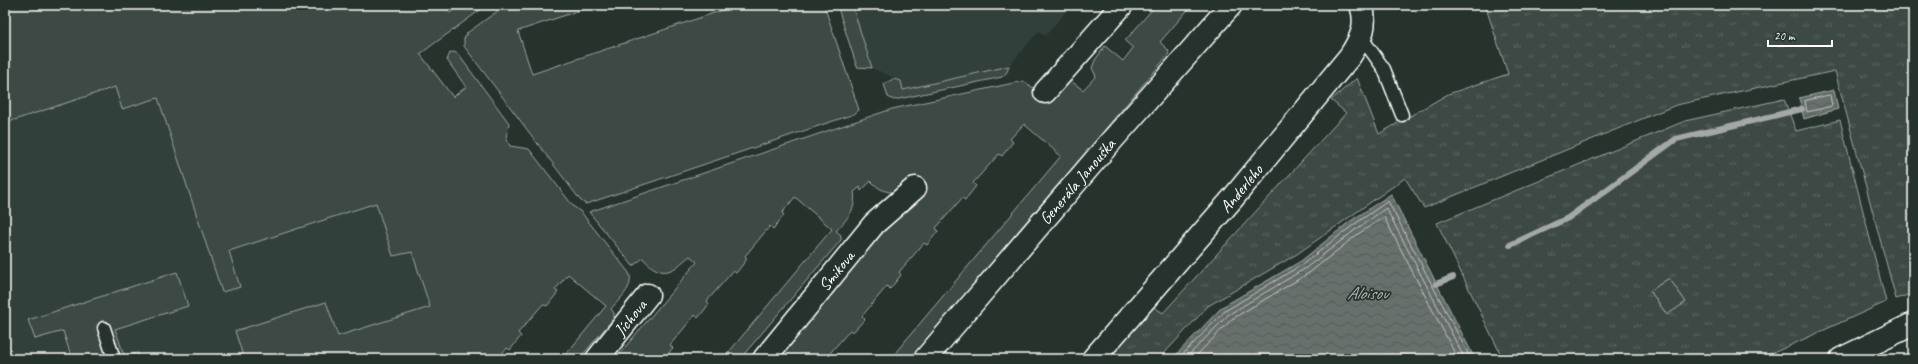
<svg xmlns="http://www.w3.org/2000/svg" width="1918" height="364" font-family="Caveat,sans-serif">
<defs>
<pattern id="park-tufts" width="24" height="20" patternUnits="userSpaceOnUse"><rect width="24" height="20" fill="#3e4944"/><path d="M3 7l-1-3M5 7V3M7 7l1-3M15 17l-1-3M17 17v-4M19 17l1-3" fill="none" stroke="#5b6460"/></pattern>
<pattern id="water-waves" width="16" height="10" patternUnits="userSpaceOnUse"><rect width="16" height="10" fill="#67706c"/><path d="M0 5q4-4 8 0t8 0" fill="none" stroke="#575a59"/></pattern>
</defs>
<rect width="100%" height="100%" fill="#26332d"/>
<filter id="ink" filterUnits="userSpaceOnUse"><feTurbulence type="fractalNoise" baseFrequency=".025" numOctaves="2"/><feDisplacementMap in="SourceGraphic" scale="8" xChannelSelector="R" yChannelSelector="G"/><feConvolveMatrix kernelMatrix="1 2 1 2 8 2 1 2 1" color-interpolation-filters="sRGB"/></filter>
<g filter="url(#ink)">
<g fill="#333f3a">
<polygon points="385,5 453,96 452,359 5,359 5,46"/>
<polygon points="851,5 1061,5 1059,8 1065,13 1045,36 1039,31 1009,66 902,90 901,81 872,68"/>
</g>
<g fill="#3e4944" stroke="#9ea4a2">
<path d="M5,5h439l6,8 10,-8h27l-67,49 33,43 13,-10 -19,-27 3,-7 4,-1 4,2 51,69 -3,15 4,8 19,3 44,57 8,6 48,61c6,14 -10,26 -18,36l3,4v5l-35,41h-17l44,-53 -38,-32 -13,16 3,2 -11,14 -4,-2 -25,29 3,3 -11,14 -3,-2 -10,11h-253l-9,-28 91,-29 12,34 92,-29 -18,-55 -19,4 -17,-53 -147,48 11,36 -18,5 -64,-194 -36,11 -7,-22 -110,36z"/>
<polygon points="506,5 596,5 518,31 532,74 738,5 824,5 859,110 854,114 586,204 581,201 464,46 464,39 467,33"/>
<polygon points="837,5 852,5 872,68 857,67"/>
<path d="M1156,5h36l-32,37 9,9 -1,4 -257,304h-21l171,-203 -37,-32 -14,15 3,3 -11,14 -3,-2 -26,29 3,3 -11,14 -3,-2 -26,30 2,3 -11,14 -3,-2 -25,29 2,3 -11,14 -3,-3 -25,30 3,3 -12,13 -3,-2 -25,29h-49l148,-175c-21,6 -36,16 -53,-3l-10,10 -1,-4 -6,5c3,17 -7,27 -18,39l5,4v5l-101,119h-17l109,-130 -37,-32 -13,16 2,2 -11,14 -3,-3 -25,30 2,3 -11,14 -3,-2 -26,30 2,3 -11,14 -3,-3 -25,30 3,3 -10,11h-48l82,-97 -7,-6c-6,4 -13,12 -19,14 -11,5 -22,-4 -28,-12l-10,8 -44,-54 303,-103 131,-28 12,8 12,-11 15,13 9,-10 12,9 13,-14 -4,-8 3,-8 10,-14 18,15 10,-13 -8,-7z"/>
<polygon points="1009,66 1007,72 1002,77 894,100 888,97 884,84 893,79 901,81 903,90"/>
<polygon points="177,272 188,306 115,329 124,355 138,353 140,359 72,359 63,331 35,339 28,320"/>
<polygon points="1669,278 1686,302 1667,315 1650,291"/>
</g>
<g fill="url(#park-tufts)" stroke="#9ea4a2" fill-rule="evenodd">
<polygon points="1485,5 1848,5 1913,10 1913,143 1911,144 1913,149 1913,293 1896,299 1835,71 1676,105 1424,208 1405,178 1297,254 1208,306 1159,359 1106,359 1151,305 1163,313 1346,113 1331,100 1357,78 1379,134 1448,94 1508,74"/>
<path d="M1784,99l12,32 44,-11 46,182 -126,57h-257l-66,-136 248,-102zM1669,278l17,24 -19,13 -17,-24z"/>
</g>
<g fill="url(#water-waves)" stroke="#a4a9a7">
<polygon points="1834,90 1838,109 1804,119 1799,98"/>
<polygon points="1391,194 1475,359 1172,359 1222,307 1301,261 1349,222"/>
</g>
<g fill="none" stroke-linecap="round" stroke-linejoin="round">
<g stroke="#c2c6c4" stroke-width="1">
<polygon points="1830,95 1832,106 1807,112 1805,101"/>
<polyline points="1178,359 1225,311 1303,264 1352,226 1388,201 1471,359"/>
<polyline points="1185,359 1228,315 1306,268 1355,230 1386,208 1465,359"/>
<polyline points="1193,359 1232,319 1309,273 1358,234 1384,217 1458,359"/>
</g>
<g stroke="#a4a9a7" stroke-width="6">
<polyline points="1510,245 1568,218 1676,139 1802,109"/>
<polyline points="1436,284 1453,277"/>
</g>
<defs>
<g id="lane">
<polyline points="1362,38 1384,69 1402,115"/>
<polyline points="104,328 114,359"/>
</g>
<g id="street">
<polyline points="1045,92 1122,5"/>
<path id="s1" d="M597,359l51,-64"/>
<path id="s2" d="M764,359l110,-135 41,-36"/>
<path id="s3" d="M925,359l182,-213 124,-141"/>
<path id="s4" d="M1093,359l140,-161 117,-142c11,-17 18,-31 11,-51"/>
<polyline points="1841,359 1913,324"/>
</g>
</defs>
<use href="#lane" stroke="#fff" stroke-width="15"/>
<use href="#street" stroke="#fff" stroke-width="25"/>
<use href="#lane" stroke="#26332d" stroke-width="12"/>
<use href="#street" stroke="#26332d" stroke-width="22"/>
</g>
</g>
<g text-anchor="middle" stroke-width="3.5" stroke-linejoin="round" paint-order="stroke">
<g font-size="17" fill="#fff" stroke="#26332d">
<text dy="6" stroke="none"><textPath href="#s3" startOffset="234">Generála Janouška</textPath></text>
<text dy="6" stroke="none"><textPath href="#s4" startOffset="226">Anderleho</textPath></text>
<text dy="6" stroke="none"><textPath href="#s2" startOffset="114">Smikova</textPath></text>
<text dy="6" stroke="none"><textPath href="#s1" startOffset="53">Jíchova</textPath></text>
</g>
<g font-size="18" font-style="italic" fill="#b3b8b6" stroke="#26332d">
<text x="1367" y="299">Aloisov</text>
</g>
</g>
<rect width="1918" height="364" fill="none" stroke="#26332d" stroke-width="20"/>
<rect x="10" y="10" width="1898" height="344" fill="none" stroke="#fff" stroke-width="1.5" filter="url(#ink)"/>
<path d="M1768 40v6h64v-6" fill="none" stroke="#ffffff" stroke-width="2"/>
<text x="1774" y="40" font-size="12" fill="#ffffff" stroke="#26332d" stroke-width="3" paint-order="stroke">20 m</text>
</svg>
